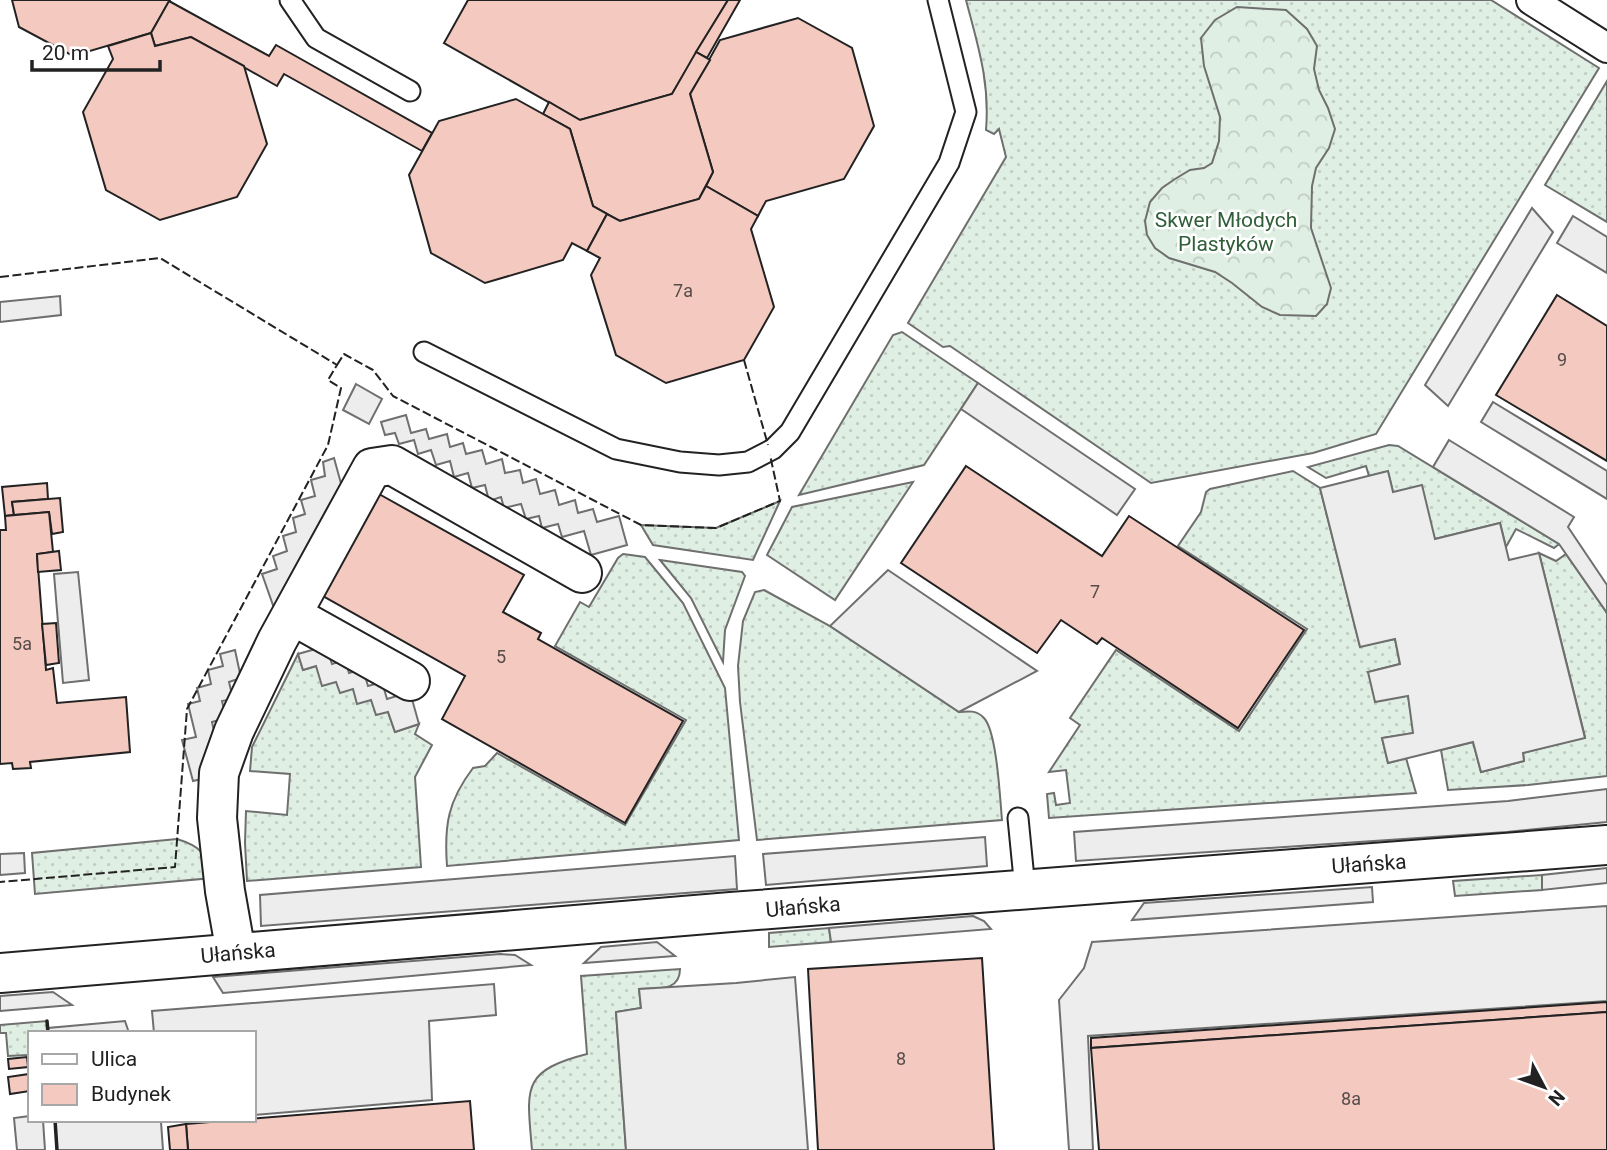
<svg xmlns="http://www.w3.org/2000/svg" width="1607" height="1150" font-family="Roboto,sans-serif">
<defs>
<pattern id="grass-dots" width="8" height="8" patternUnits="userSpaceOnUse" patternTransform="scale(1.75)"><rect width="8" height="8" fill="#e0efe3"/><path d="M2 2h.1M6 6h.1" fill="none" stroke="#c0cdc2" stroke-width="1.8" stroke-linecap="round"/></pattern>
<pattern id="forest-crowns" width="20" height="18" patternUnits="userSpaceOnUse" patternTransform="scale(1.75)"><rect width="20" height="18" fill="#e0efe3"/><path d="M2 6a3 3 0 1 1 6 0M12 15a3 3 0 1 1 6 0" fill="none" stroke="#c0cdc2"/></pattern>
</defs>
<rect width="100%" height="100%" fill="#fff"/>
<g fill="url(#grass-dots)" stroke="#6f6f6f" stroke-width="2">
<path d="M966,0h525l108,68 -223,366 -63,19 -162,30 -201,-137 -7,1 -35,-24 98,-166 -7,-28 -5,5 -8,-4c4,-48 -8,-84 -20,-130z"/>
<polygon points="1607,81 1607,222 1545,185"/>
<polygon points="902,332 978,383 924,465 799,495 893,335"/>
<polygon points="1389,445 1398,446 1559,544 1554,548 1516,529 1506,547 1500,523 1435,539 1393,492 1388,472 1369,476 1366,466 1326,478 1308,467"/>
<polygon points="1293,471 1320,488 1360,646 1395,639 1400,664 1368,672 1408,695 1414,733 1382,738 1388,763 1406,758 1416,793 1049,818 1047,794 1054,793 1056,805 1070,803 1066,770 1049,772 1080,725 1070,718 1116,650 1239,731 1307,629 1178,546 1201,512 1206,492 1210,489"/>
<polygon points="913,482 835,600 767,555 792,507"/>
<polygon points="780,501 753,560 653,545 641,525 716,528"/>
<polygon points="1539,553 1556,561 1566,554 1607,613 1607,776 1528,785 1448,790 1441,750 1473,742 1481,772 1524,761 1523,753 1585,737"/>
<path d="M623,554l22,3 38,46 42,85 14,152 -292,26c-3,-41 1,-65 26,-98l12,-2 12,-13 128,72 61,-105 -131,-74 25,-44 9,5 29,-49z"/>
<polygon points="660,560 742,572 745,576 725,630 723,662 691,598"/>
<path d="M764,590l66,36 129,86c9,-1 18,-2 25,6 13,14 16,81 18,102l-245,20 -17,-138 -2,-36 5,-45 12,-29z"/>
<polygon points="298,654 303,670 316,666 336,682 353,689 388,712 395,732 419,724 415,734 432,745 415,777 421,867 247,881 245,843 246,811 287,815 290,774 250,771 252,747"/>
<path d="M177,839c26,8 27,14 35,39l-177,16 -3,-41z"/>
<polygon points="1542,875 1542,890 1455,896 1453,881"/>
<polygon points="829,928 831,942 769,947 769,933"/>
<path d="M680,969c0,23 -23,19 -41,20l2,19 -25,4 10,138h-94c-5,-61 -12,-79 55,-96l-6,-78z"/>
<polygon points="47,1021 48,1033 30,1033 30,1068 28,1055 8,1056 6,1033 0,1033 0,1025"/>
</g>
<polygon fill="url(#forest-crowns)" stroke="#6f6f6f" stroke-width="2" points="1237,7 1286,10 1307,29 1317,46 1314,69 1319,90 1328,108 1335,129 1329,148 1316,168 1312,186 1311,228 1331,288 1327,304 1316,316 1280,315 1262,307 1232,283 1215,272 1169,258 1155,248 1147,235 1145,221 1150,202 1162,188 1175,179 1190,170 1204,168 1212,163 1219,141 1220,117 1204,66 1201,38 1215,20"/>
<g fill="#ededed" stroke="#6f6f6f" stroke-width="2">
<polygon points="1532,208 1553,232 1448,406 1425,385"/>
<polygon points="1573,216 1607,237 1607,273 1557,243"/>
<polygon points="60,296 61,315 0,322 0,302"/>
<polygon points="978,383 1135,489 1117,515 961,409"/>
<polygon points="356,384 382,399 369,424 343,410"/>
<polygon points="1493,402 1607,471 1607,499 1481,422"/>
<polygon points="406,415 411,433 426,429 429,439 447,434 450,447 463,443 466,454 482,450 486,464 502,459 505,473 520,470 523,483 536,479 540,494 555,490 559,505 575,500 578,513 593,509 597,522 619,516 627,545 591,555 584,531 562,537 558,524 542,528 539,516 526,519 521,504 504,508 501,497 489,501 485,485 472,488 468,473 454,477 450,461 436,465 431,450 418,454 414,440 399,444 395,433 385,435 381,422"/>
<polygon points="1449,440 1574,517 1568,527 1607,585 1607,613 1559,544 1433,467"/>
<polygon points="334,458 342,487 274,608 262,574 277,569 273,556 287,551 283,536 296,532 293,518 305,514 301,500 315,496 311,480 325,476 323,462"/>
<polygon points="1388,471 1393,492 1422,485 1435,539 1500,523 1509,560 1539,553 1585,738 1523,753 1524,761 1481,772 1473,742 1388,763 1382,738 1413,733 1408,696 1375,702 1368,672 1400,664 1395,639 1360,647 1320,488"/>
<polygon points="888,570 1037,671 959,712 830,626"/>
<polygon points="78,572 89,680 63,683 54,574"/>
<polygon points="326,646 332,664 345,660 349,673 363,669 368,686 382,682 387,699 410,692 419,724 395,732 388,712 376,715 371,700 357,704 353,689 340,693 336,682 322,686 316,666 303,670 298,654"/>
<polygon points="235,650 241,678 229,682 233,699 222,701 226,718 212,722 215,736 207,749 214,776 193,781 182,740 196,737 188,704 200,701 197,688 211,684 208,670 223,666 220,654"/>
<polygon points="1607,789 1607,822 1507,832 1076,861 1074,832 1508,801"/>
<polygon points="985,837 987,866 766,885 763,854"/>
<polygon points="24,853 25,873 0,875 0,854"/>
<polygon points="735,856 737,889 261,926 260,895"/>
<polygon points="1607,868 1607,883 1542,890 1542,875"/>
<polygon points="1372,887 1373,902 1132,920 1144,903"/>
<polygon points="1607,906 1607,1001 1088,1036 1093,1150 1069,1150 1059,1000 1084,968 1092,942"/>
<polygon points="973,916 984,921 991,929 831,942 829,928"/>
<polygon points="657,942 675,956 584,963 601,947"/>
<polygon points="500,954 515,955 531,965 223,993 213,977"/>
<polygon points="795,977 808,1150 626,1150 616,1012 641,1008 639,989 736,983"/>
<polygon points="494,984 496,1015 429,1021 432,1100 254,1115 254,1033 154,1033 152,1011"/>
<polygon points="53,992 72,1005 0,1011 0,996"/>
<polygon points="125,1021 129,1033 48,1033 48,1028"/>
<polygon points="30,1116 30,1120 43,1120 45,1150 17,1150 14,1118"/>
<polygon points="55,1120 184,1120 161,1122 163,1150 57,1150"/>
</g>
<g fill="#f3c9c0" stroke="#222" stroke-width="2">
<polygon points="12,0 170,0 151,33 73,56 19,27"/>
<polygon points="468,0 728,0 672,94 580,120 444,43"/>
<polygon points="728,0 740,0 707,58 696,52"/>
<polygon points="169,1 269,56 276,45 432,133 422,151 284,74 277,86 191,37 155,46 151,33"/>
<polygon points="798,18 852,48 874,126 844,179 766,201 758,216 706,186 713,172 690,94 720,40"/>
<polygon points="151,33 155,46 191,37 244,66 267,144 237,197 160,220 106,190 83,112 113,59 108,46"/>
<polygon points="696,52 710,60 690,94 713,172 699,199 620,221 593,206 570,129 543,114 549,102 580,120 672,94"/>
<polygon points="516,99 570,129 593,206 607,214 587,251 572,243 563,260 485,283 431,253 409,175 439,121"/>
<polygon points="706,186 758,216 751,229 774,307 744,360 666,383 616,355 591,275 600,258 587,251 607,214 620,221 699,199"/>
<polygon points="1557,295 1607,326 1607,461 1496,395"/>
<polygon points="966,466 1102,556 1129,516 1304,630 1238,728 1102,638 1097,644 1061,620 1037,653 901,563"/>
<polygon points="47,483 48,499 12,502 14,515 5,516 2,487"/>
<polygon points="379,494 524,575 503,612 541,633 538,639 683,721 625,823 442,719 465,676 323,596"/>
<polygon points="60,498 63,532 52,534 49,512 14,515 12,502"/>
<polygon points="49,512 53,552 37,554 46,670 53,668 57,703 126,697 130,752 30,762 31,768 13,769 12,763 0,764 0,530 6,530 5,516"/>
<polygon points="59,551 61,570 38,572 37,554"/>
<polygon points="56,623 59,663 46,665 42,624"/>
<polygon points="982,958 994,1150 818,1150 808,969"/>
<polygon points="1607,1002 1607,1012 1091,1048 1091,1038"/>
<polygon points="1607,1012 1607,1150 1099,1150 1091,1048"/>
<polygon points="27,1057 28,1067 9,1069 8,1059"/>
<polygon points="29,1074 30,1091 10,1094 8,1077"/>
<polygon points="470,1101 474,1150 188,1150 186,1124"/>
<polygon points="186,1124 188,1150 170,1150 168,1127"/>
</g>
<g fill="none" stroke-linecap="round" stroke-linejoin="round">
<defs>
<g id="service">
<polyline points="290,0 316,38 410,91"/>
<polyline points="424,352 616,449 680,462 719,465 748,462 773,449 790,432 949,163 966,112 938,0"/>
<polyline points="1018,818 1025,889"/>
</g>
<polyline id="pedestrian" points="1531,0 1607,48"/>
<g id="minor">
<polyline points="292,615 410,681"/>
<polyline points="236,953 225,891 217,818 219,773 234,731 277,641 372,468 392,465 582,573"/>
<polyline points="0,973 731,912 1607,845"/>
</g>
</defs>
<use href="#service" stroke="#222" stroke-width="23"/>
<use href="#pedestrian" stroke="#222" stroke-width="32"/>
<use href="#minor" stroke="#222" stroke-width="42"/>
<use href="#service" stroke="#fff" stroke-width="19"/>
<use href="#pedestrian" stroke="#fff" stroke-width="28"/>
<use href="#minor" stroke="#fff" stroke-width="38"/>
<g stroke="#222" stroke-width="2" stroke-dasharray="9 3.5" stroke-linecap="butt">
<polyline points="0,277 160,258 337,365 328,380 341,388 328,445 187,709 175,867 0,882"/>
<polyline points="744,360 768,445"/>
<polyline points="337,365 344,354 373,370 393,396 641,525 716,528 780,501 770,455"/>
</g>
<g stroke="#222" stroke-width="3.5">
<polyline points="47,1021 48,1033"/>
<polyline points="55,1120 57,1150"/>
</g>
</g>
<g text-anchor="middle" stroke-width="5" stroke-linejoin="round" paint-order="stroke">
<g font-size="18" fill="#564c4a">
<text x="683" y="297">7a</text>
<text x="1562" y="366">9</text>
<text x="1095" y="598">7</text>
<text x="22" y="650">5a</text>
<text x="501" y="663">5</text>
<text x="901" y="1065">8</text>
<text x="1351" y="1105">8a</text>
</g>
<g font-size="21" fill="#2f5e38" stroke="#fff">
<text x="1226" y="227">Skwer Młodych<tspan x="1226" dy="24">Plastyków</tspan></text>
</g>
<g font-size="21" fill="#222" stroke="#fff">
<text transform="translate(1369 864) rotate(-4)" y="7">Ułańska</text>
<text transform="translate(803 907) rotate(-5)" y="7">Ułańska</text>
<text transform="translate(238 953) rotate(-5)" y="7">Ułańska</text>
</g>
</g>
<rect x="28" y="1031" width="228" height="91" fill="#ffffff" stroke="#a7a7a7" stroke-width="2"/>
<rect x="42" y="1054" width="35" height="10" fill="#ffffff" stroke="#a7a7a7" stroke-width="2"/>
<text x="91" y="1066" font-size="21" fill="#222222">Ulica</text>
<rect x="42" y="1084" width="35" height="21" fill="#f3c9c0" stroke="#a7a7a7" stroke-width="2"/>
<text x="91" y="1101" font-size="21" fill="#222222">Budynek</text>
<g transform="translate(1544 1087) rotate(131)" stroke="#ffffff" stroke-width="5" paint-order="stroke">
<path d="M0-5L12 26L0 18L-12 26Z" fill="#222222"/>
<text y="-10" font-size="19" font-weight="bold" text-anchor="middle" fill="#222222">N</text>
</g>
<path d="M32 60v10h128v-10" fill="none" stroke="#222222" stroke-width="3.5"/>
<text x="42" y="60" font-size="21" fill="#222222" stroke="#ffffff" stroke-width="5" paint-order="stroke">20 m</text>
</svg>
